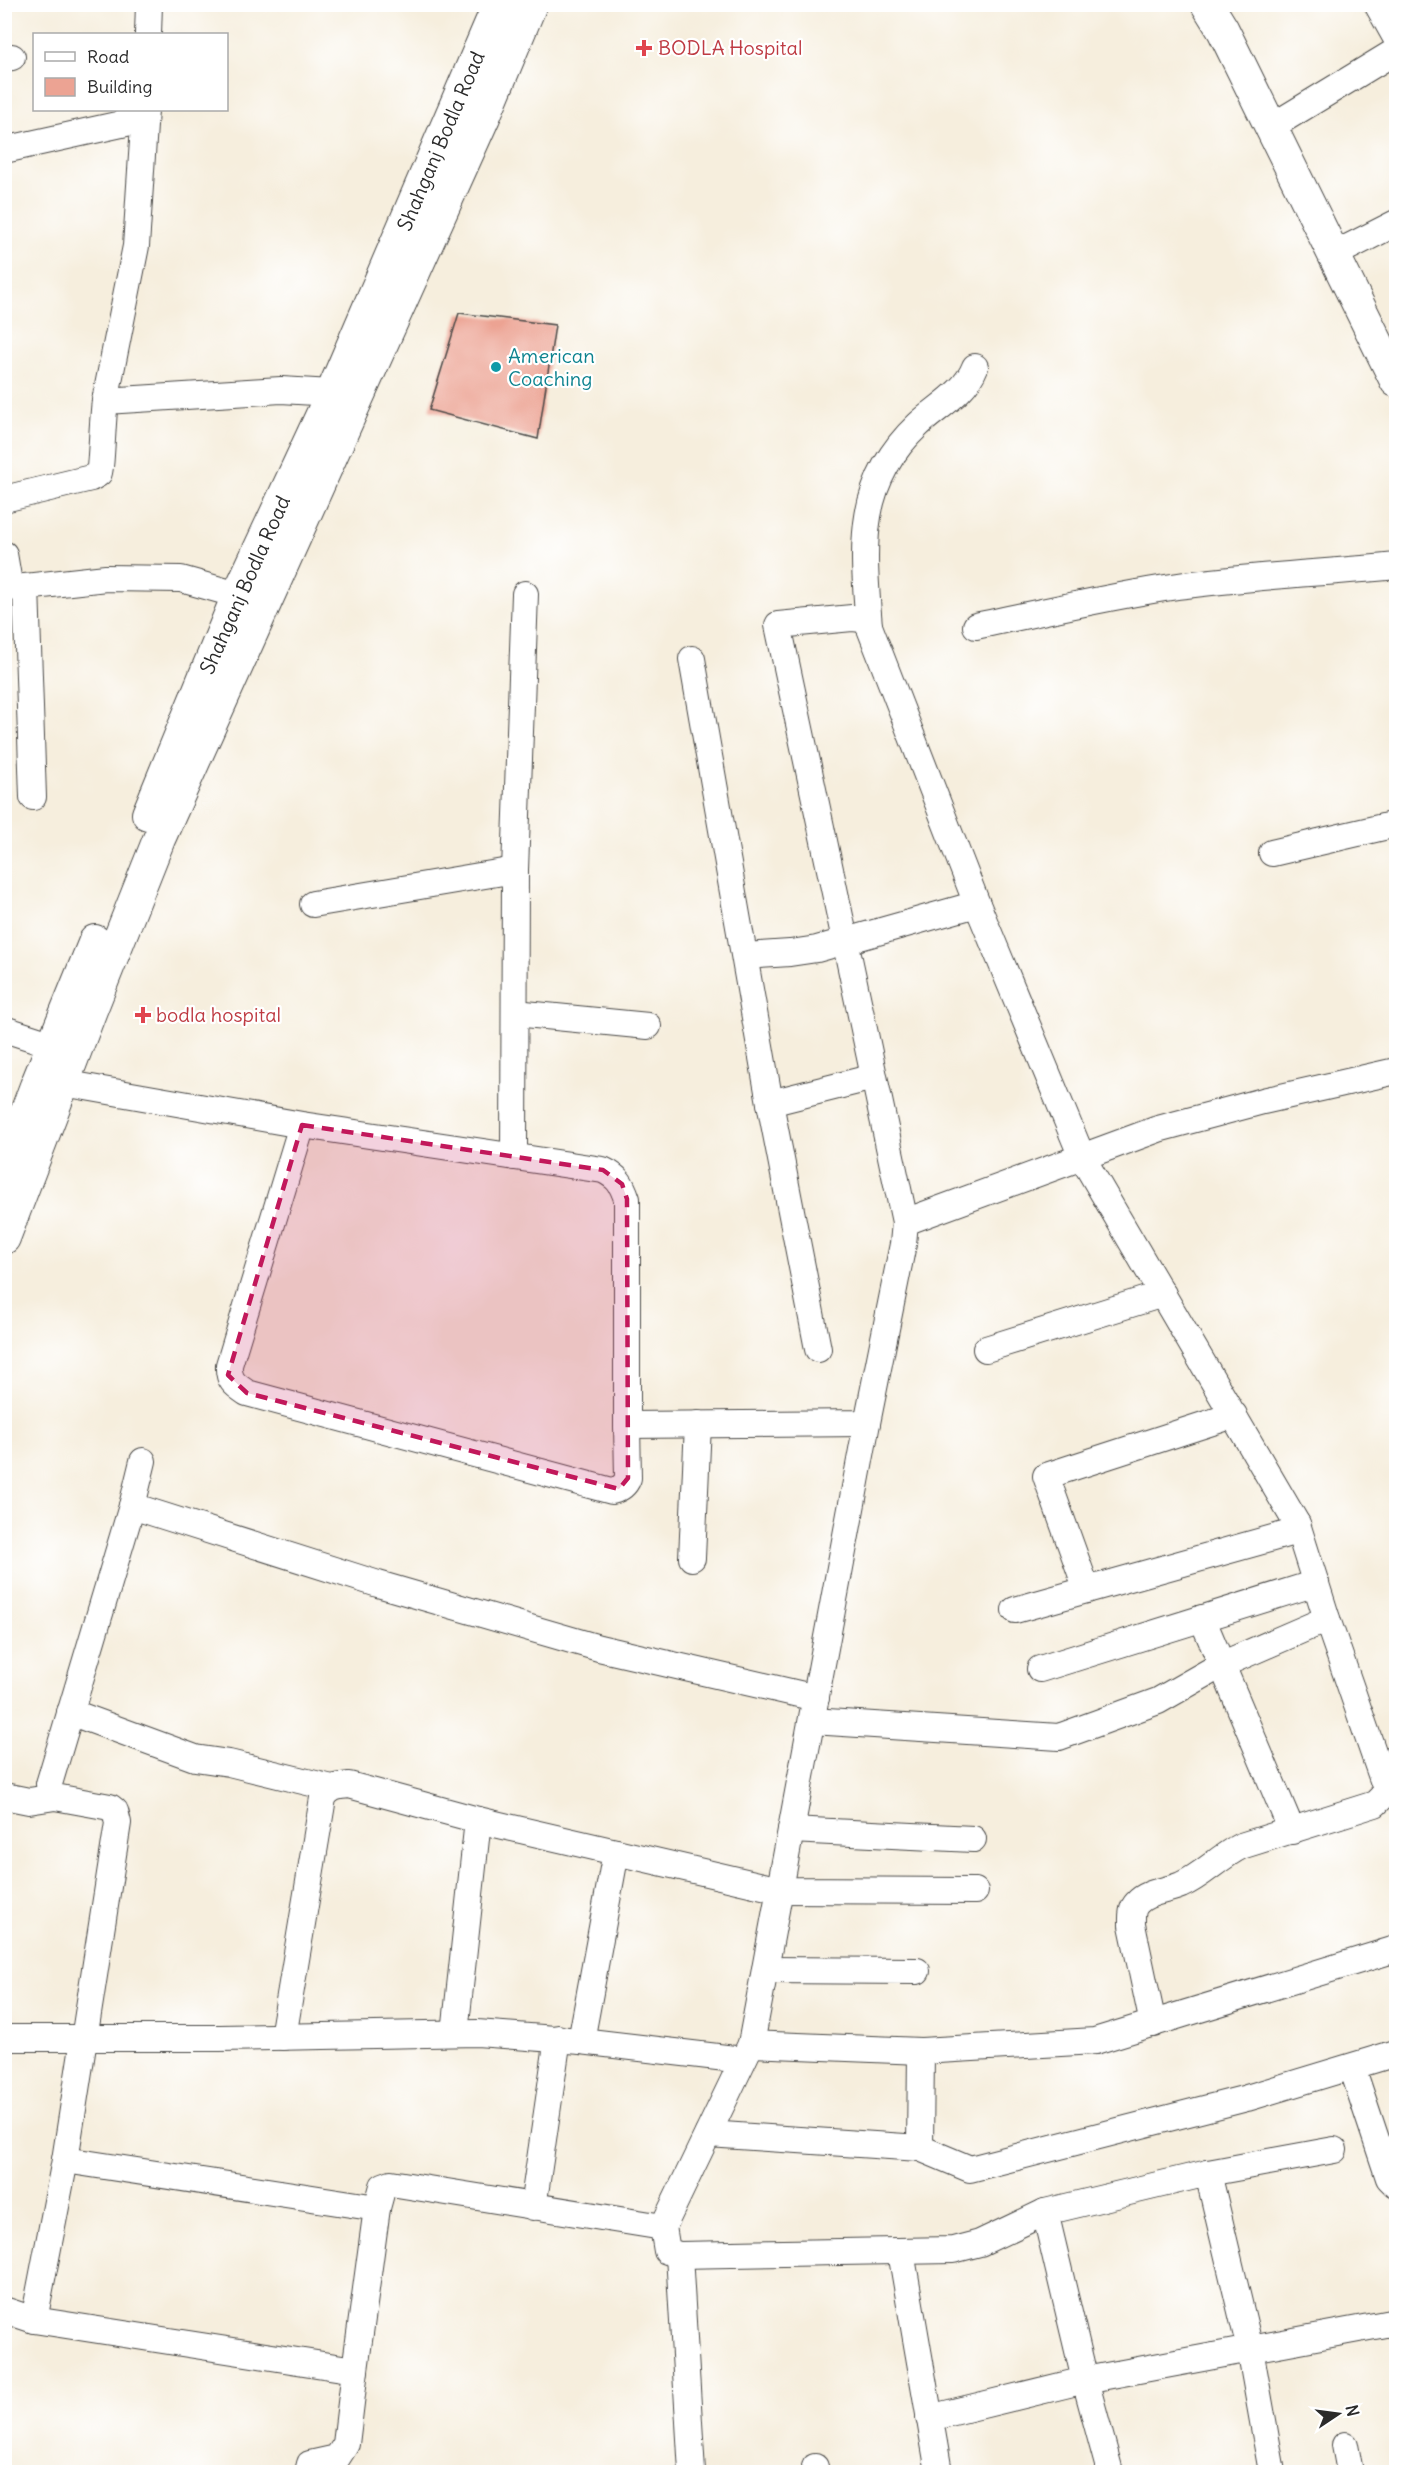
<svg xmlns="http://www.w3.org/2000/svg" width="1401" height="2477" font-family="Delius,sans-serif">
<rect width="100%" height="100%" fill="#fff"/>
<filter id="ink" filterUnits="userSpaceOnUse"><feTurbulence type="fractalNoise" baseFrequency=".0167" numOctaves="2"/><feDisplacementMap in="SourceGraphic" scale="12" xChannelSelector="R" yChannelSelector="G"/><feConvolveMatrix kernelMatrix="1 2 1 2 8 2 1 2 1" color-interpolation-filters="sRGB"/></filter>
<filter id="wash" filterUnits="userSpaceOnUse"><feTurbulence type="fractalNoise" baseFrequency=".008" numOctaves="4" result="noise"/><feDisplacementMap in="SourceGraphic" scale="24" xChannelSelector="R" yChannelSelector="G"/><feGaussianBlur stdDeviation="1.35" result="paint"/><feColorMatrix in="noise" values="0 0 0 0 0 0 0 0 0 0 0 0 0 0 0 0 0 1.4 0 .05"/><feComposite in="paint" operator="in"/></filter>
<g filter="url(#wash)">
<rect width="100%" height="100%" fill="#f6eedd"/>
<g id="blocks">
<polygon fill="#eca393" points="459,313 555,325 538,439 429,410"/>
</g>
</g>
<g filter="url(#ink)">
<use href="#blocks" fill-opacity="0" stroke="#494846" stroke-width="1.5"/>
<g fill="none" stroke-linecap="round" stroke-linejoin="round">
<defs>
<g id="minor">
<polyline points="1377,4 1396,38"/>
<polyline points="148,34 149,4"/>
<polyline points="4,58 12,57"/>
<polyline points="1271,127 1396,51"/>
<polyline points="4,150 144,119"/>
<polyline points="1335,254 1396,223"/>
<polyline points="105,401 281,390 332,393"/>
<path d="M4,499l87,-21c3,-2 5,-2 8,-5 2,-3 4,-62 6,-72l31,-155 9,-136"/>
<polyline points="4,554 9,583 16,588 106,578 181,579 238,595"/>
<polyline points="26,587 33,797"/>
<path d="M869,626c-6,-77 -14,-142 49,-201 19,-18 47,-32 57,-58"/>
<path d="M976,626c67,-14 134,-30 202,-40 73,-10 146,-13 218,-20"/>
<polyline points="692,659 770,1103 818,1349"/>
<polyline points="1272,853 1396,824"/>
<polyline points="515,870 525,594"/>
<polyline points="313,904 515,870 514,1157"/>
<polyline points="745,956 790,953 817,949 977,904"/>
<polyline points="515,1013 648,1026"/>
<polyline points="4,1029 69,1050"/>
<path d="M47,1076l16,7 239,42 301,45c15,7 19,14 24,29v226l240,-2 36,-179 2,-22 -127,-597 74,-7 11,1 6,7 108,278 105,253 76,-28 105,-28 133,-30"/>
<polyline points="770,1103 874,1077"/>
<path d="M302,1125l-73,240c-1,16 6,20 18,28l365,98c8,-2 13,-5 16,-13l-1,-53"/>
<polyline points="905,1222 1082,1157 1297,1524 1294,1532 1015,1610"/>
<polyline points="986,1349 1163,1294"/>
<polyline points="132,1506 378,1584 599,1648 816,1698"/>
<polyline points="692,1558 698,1424"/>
<polyline points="1087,1590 1046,1476 1234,1415"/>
<polyline points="1202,1618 1292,1831"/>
<polyline points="1040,1669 1316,1583"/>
<polyline points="70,1712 195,1758 229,1763 332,1788"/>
<polyline points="812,1721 1059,1737 1158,1701 1221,1665 1327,1619"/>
<polyline points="4,1796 29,1801 55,1797"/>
<polyline points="791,1830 973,1839"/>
<polyline points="765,1970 917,1971"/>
<path d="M1153,2024l-21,-99c0,-8 -1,-16 5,-22 10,-12 31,-12 44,-18 21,-9 38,-28 60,-39l134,-42 11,-11 -1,-7 -58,-167 -30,-95"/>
<polyline points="455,2033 478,1820"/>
<path d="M283,2037l40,-239c6,-11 15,-12 26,-13l129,35 302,70 195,1"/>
<polyline points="4,2038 219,2038 477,2033 581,2041 743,2060"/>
<polyline points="581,2041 616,1852"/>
<polyline points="751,2044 921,2051 1095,2041 1396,1949"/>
<polyline points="1352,2067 1389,2178 1396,2185"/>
<polyline points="708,2134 920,2148 970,2169 1247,2098 1396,2053"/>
<polyline points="920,2148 921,2051"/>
<polyline points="65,2160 377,2208 383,2186 391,2183 663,2227 751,2044 867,1423"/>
<polyline points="1208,2173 1334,2150"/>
<polyline points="533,2207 558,2038"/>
<polyline points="663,2227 667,2251 679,2255 953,2250 980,2243 1045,2212"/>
<polyline points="901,2252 939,2472"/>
<polyline points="679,2255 692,2472"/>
<polyline points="4,2310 34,2320 65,2160 118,1823 115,1811 110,1807 55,1797 50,1792 49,1784 132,1506 143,1461"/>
<polyline points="34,2320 355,2370 377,2208"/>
<polyline points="929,2418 1085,2380 1045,2212 1208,2173 1250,2349 1272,2472"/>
<polyline points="1345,2445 1350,2472"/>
<polyline points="815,2467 816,2472"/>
<polyline points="308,2472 310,2464 337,2458 346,2444 355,2370"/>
<polyline points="1110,2472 1085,2380 1396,2322"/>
</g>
<g id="major">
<polyline points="1207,4 1223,30 1396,381"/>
<polyline points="148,814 238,595 332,393 499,4"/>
<polyline points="4,1171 36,1086 95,941"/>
<polyline points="4,1238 91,1010 159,839 484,117 531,4"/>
</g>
</defs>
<use href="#minor" stroke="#494846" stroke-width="28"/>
<use href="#major" stroke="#494846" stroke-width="34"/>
<use href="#minor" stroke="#fff" stroke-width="26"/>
<use href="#major" stroke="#fff" stroke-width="32"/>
</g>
</g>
<path fill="#c2185b" fill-opacity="0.2" stroke="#c2185b" stroke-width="4.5" stroke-dasharray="12 8" stroke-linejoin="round" d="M302,1125l301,45 19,14 5,15 1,279 -9,11 -372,-96 -19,-18z"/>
<g fill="#e0444e" stroke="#fff" stroke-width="2">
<path d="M641 39h6v6h6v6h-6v6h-6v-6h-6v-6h6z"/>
<path d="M140 1006h6v6h6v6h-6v6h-6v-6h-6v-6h6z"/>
</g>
<circle fill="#0f9aa8" stroke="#fff" stroke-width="2" cx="496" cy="367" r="6"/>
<g text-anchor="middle" stroke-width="4.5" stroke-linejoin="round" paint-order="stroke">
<g font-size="20" fill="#be3a42" stroke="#fff" text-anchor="start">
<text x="658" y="55">BODLA Hospital</text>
<text x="156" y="1022">bodla hospital</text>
</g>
<g font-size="20" fill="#2b2b2b" stroke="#fff">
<text transform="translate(441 141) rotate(-67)" y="7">Shahganj Bodla Road</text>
<text transform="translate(245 585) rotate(-66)" y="7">Shahganj Bodla Road</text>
</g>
<g font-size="20" fill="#0d838f" stroke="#fff" text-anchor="start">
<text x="508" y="363">American<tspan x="508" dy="23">Coaching</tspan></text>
</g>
</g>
<rect width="1401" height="2477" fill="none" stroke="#fff" stroke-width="24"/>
<rect x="33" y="33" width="195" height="78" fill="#ffffff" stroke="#aaaaaa" stroke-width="1.5"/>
<rect x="45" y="52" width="30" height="9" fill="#ffffff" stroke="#aaaaaa" stroke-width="1.5"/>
<text x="87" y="63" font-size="18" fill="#2b2b2b">Road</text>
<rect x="45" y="78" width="30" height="18" fill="#eca393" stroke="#aaaaaa" stroke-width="1.5"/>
<text x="87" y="93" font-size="18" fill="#2b2b2b">Building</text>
<g transform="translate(1338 2414) rotate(77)" stroke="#ffffff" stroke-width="4.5" paint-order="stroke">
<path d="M0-4.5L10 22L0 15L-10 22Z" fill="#2b2b2b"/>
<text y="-9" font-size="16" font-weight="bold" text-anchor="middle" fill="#2b2b2b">N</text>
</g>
</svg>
